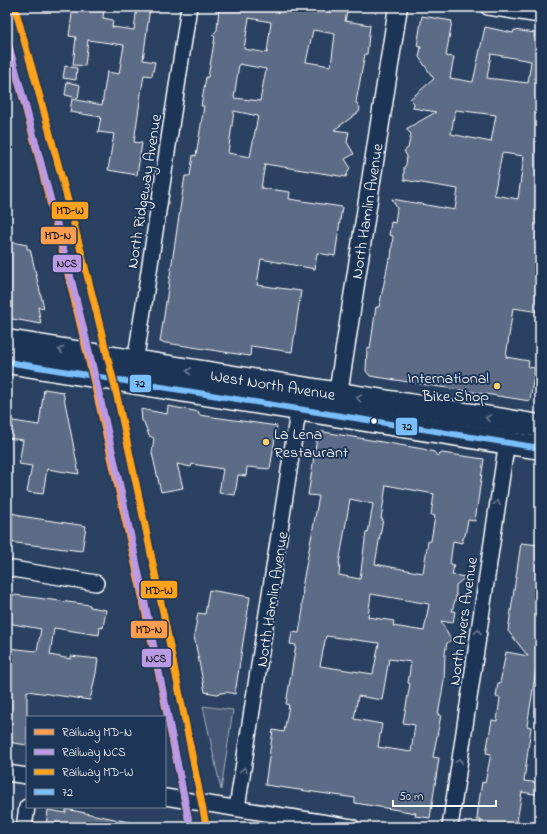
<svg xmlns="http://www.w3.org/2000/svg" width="547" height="834" font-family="'Indie Flower',sans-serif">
<rect width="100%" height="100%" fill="#2a4161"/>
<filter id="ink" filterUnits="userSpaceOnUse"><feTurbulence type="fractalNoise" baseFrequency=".025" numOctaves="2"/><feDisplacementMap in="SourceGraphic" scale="8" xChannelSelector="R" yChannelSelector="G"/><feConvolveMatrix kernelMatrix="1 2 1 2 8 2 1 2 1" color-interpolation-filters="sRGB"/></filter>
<g filter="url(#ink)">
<polygon fill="#465975" stroke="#a2acba" points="203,706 233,710 221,790"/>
<g fill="#5b6c86" stroke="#fff" fill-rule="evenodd">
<polygon points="73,7 104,7 103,18 113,20 112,27 134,30 137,7 150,7 143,60 155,62 152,76 144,75 142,87 134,142 142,143 137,175 108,170 114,134 98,132 101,117 70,112 72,99 102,105 107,72 119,74 124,45 88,40 85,66 73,65 76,37 69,36"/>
<path d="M219,7h129l-3,14 25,4 -3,29h-2l-9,48 4,6 -1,4 -25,18 15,2 -2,10 7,12 -9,5 5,8 -4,10 -81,-13 -4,24 29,4 -1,7 53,8 -7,49 -18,-3 -2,16 -54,-10 -4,26 44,6 -9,61 -41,-6 -1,10 -90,-14 25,-166h5l3,-21 3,1 8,-50h-3l5,-29h2l7,-40 -3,-2 5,-5zM249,18l22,4 -4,31 -23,-4zM313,30l22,4 -4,32 -25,-4zM239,64l27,5 -6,32 -26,-3zM234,111l24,5 -8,41 -22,-4z"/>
<path d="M422,16l30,5 -6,35 8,1 -4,21 23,4 12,-55 28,6 1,-3 21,3 -1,4 6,1v266l-1,8 -26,-4 -7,49 23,4 -1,6 7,1 -5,33 -160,-25 -4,-5 1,-23 3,1 6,-42h3l10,-48h2l2,-23 -4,-1 2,-13 4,1 2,-15 -5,-9 63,11 3,-21 -54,-9v-13l2,-2 1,-9 -3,-5 4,-3 3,-14 -5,-5 30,-17 -23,-4 1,-5 -4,-4 24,-20 -15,-22 2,-10 -4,-1zM491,54l40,7 -3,22 -41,-5zM455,110l41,5 -5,27 -40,-8zM502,153l22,3 -6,43 -24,-4z"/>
<polygon points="65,66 77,68 76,80 63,78"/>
<polygon points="67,82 80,85 78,98 65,95"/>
<polygon points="7,241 27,245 27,249 30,249 44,308 38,307 41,324 7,318"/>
<polygon points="44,389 63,392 79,474 47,469 43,494 27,492 32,466 19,464 23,440 7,438 7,420 39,425"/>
<polygon points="168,406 199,412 199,415 277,426 270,469 247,467 246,476 238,475 235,495 219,493 223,469 192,464 191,467 177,464 183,488 161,492 152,453 154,438 149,436 144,422 142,421 141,409 167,414"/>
<path d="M318,431l105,18 11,3 3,4 5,-3 42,6 -9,62 -7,-1 -3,16 -2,2 -1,5 -9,-2 -3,23 4,1 -2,10 14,2 -10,8v12l-4,14h3l-2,12 -12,-2 10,19 -4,3 -2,10 -1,28 -6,34h3l-8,42 6,1 -9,60 -15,-2 1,-3 -61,-10v-5l-90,-13 8,-55 11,2 5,-27 -3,-1 10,-59 -6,-1 2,-12 7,1 4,-23 -1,-2 1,-26 16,-86 -11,-1zM386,485l48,9 -3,21 4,1 -4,25h-3l-5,32 -48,-9 8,-45h-2zM350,499l23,5 -5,29 -2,-1 -6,47 -21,-4 1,-11h-1zM371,594l58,10 -5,27 -31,-5 1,-5 -26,-4zM326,636l53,7 -6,31 -53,-8zM389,659l22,3 -3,21 2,1 -7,39 12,2 -4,27 -33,-5 4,-23 -28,-5 4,-23 24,4z"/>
<polygon points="7,512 20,515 20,516 86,526 82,551 8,542"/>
<polygon points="521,543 540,545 540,670 536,669 531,702 527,726 531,727 524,781 540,783 540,795 522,792 516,827 480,827 481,820 477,820 478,808 482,782 485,783 491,754 486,753 492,720 497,721 500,698 496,697 498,683 500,683 506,652 528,656 508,631"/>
<polygon points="209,590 250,597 235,694 226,692 217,694 205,692 194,636 198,613 205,614"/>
<polygon points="7,594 90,605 90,607 106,610 103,628 100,627 99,635 54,628 50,655 71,659 71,656 98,659 96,673 90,700 27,691 27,745 7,742 7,648 37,651 41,629 7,623"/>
<polygon points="66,809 129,822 128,827 46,827 48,810 66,813"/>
</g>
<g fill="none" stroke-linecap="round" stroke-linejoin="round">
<defs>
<g id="minor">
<polyline points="488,7 540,15"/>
<polyline points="134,370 189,7"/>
<polyline points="7,568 96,583"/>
<polyline points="7,773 27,776"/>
<polyline points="165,797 352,827"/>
<polyline points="237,808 300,399"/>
<polyline points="24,827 27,807"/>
<polyline points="450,827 508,434"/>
</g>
<polyline id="tertiary" points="336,407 398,7"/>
<g id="primary">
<polyline points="7,341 540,426"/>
<polyline points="7,362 540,448"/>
</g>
</defs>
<use href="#minor" stroke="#fff" stroke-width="18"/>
<use href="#tertiary" stroke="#fff" stroke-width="21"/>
<use href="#primary" stroke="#fff" stroke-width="25"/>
<use href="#minor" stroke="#1d3557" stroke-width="15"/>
<use href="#tertiary" stroke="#1d3557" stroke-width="18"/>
<use href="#primary" stroke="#1d3557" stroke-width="22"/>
<defs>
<polyline id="bus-1" points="7,362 540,448"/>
</defs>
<use href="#bus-1" stroke="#1d3557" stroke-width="9"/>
<use href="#bus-1" stroke="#7abffc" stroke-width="6"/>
<defs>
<path id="rail-1" d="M7,40c72,260 130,523 183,787"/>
<path id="rail-2" d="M7,39c37,132 72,264 102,398 30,129 55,260 81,390"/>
<path id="rail-3" d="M15,8c35,123 68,247 98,371 34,148 63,297 93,446"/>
</defs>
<use href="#rail-1" stroke="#1d3557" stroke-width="10"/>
<use href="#rail-2" stroke="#1d3557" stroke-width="10"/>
<use href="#rail-3" stroke="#1d3557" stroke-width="10"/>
<use href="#rail-1" stroke="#ff9d4e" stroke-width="7"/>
<use href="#rail-2" stroke="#bb9ae4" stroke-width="7"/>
<use href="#rail-3" stroke="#ffa21d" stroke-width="7"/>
</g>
<defs><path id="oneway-chevron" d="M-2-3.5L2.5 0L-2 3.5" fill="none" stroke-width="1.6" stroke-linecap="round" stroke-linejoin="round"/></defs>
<g stroke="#6c7c92">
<use href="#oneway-chevron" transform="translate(61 350) rotate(-170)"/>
<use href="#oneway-chevron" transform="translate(189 371) rotate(-171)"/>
<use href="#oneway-chevron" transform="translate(359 398) rotate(-171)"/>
<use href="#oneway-chevron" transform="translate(488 418) rotate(-171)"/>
<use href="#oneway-chevron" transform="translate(497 503) rotate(-82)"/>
<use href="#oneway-chevron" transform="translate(478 632) rotate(-82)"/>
<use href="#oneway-chevron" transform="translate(459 761) rotate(-82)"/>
<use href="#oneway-chevron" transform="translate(244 770) rotate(-81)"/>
</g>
</g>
<g fill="#ffd166" stroke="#1d3557" stroke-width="1.5">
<circle cx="497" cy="386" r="4"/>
<circle cx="266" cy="442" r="4"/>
</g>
<circle fill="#fff" stroke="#1d3557" stroke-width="1.5" cx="374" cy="421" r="3.5"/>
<g text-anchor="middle" stroke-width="4" stroke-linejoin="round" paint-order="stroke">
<g font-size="16" fill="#fff" stroke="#1d3557">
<text transform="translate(143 191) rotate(-81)" y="6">North Ridgeway Avenue</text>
<text transform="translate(366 211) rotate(-81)" y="6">North Hamlin Avenue</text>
<text transform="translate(273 384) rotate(9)" y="6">West North Avenue</text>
<text transform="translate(271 599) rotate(-81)" y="6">North Hamlin Avenue</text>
<text transform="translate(462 621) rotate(-82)" y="6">North Avers Avenue</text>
</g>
<g font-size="16" fill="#fff" stroke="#1d3557" text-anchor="end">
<text x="489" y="383">International<tspan x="489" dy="18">Bike Shop</tspan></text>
<text x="274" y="439" text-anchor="start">La Lena<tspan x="274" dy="18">Restaurant</tspan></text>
</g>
</g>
<g stroke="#1d3557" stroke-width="1.5">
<rect x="51" y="201" width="38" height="19" rx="4" fill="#ffa21d"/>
<rect x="40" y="226" width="37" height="19" rx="4" fill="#ff9d4e"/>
<rect x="52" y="254" width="30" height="19" rx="4" fill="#bb9ae4"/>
<rect x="129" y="374" width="23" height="19" rx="4" fill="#7abffc"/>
<rect x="395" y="417" width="23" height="19" rx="4" fill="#7abffc"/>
<rect x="140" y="580" width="38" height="19" rx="4" fill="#ffa21d"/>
<rect x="130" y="620" width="38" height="19" rx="4" fill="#ff9d4e"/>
<rect x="141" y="648" width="31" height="20" rx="4" fill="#bb9ae4"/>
</g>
<g font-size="11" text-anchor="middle" font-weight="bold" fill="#111">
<text x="70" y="214">MD-W</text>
<text x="58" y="239">MD-N</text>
<text x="67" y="267">NCS</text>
<text x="140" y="387">72</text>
<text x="407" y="430">72</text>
<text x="159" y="594">MD-W</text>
<text x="149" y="633">MD-N</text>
<text x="156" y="662">NCS</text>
</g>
<rect width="547" height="834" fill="none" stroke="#1d3557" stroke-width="24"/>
<rect x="12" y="12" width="523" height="810" fill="none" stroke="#fff" stroke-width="1.5" filter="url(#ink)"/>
<rect x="26" y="716" width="140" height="92" fill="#1d3557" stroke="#77869a"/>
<rect x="34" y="729" width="20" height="6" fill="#ff9d4e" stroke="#77869a"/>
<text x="62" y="736" font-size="12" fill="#ffffff">Railway MD-N</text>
<rect x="34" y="749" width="20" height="6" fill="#bb9ae4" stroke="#77869a"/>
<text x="62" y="756" font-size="12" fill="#ffffff">Railway NCS</text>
<rect x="34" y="769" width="20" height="6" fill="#ffa21d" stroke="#77869a"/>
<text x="62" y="776" font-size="12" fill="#ffffff">Railway MD-W</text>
<rect x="34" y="789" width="20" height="6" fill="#7abffc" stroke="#77869a"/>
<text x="62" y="796" font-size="12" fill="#ffffff">72</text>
<path d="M393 800v6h103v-6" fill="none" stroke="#ffffff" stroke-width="2"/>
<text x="399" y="800" font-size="12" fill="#ffffff" stroke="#1d3557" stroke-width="3" paint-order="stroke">50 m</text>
</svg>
